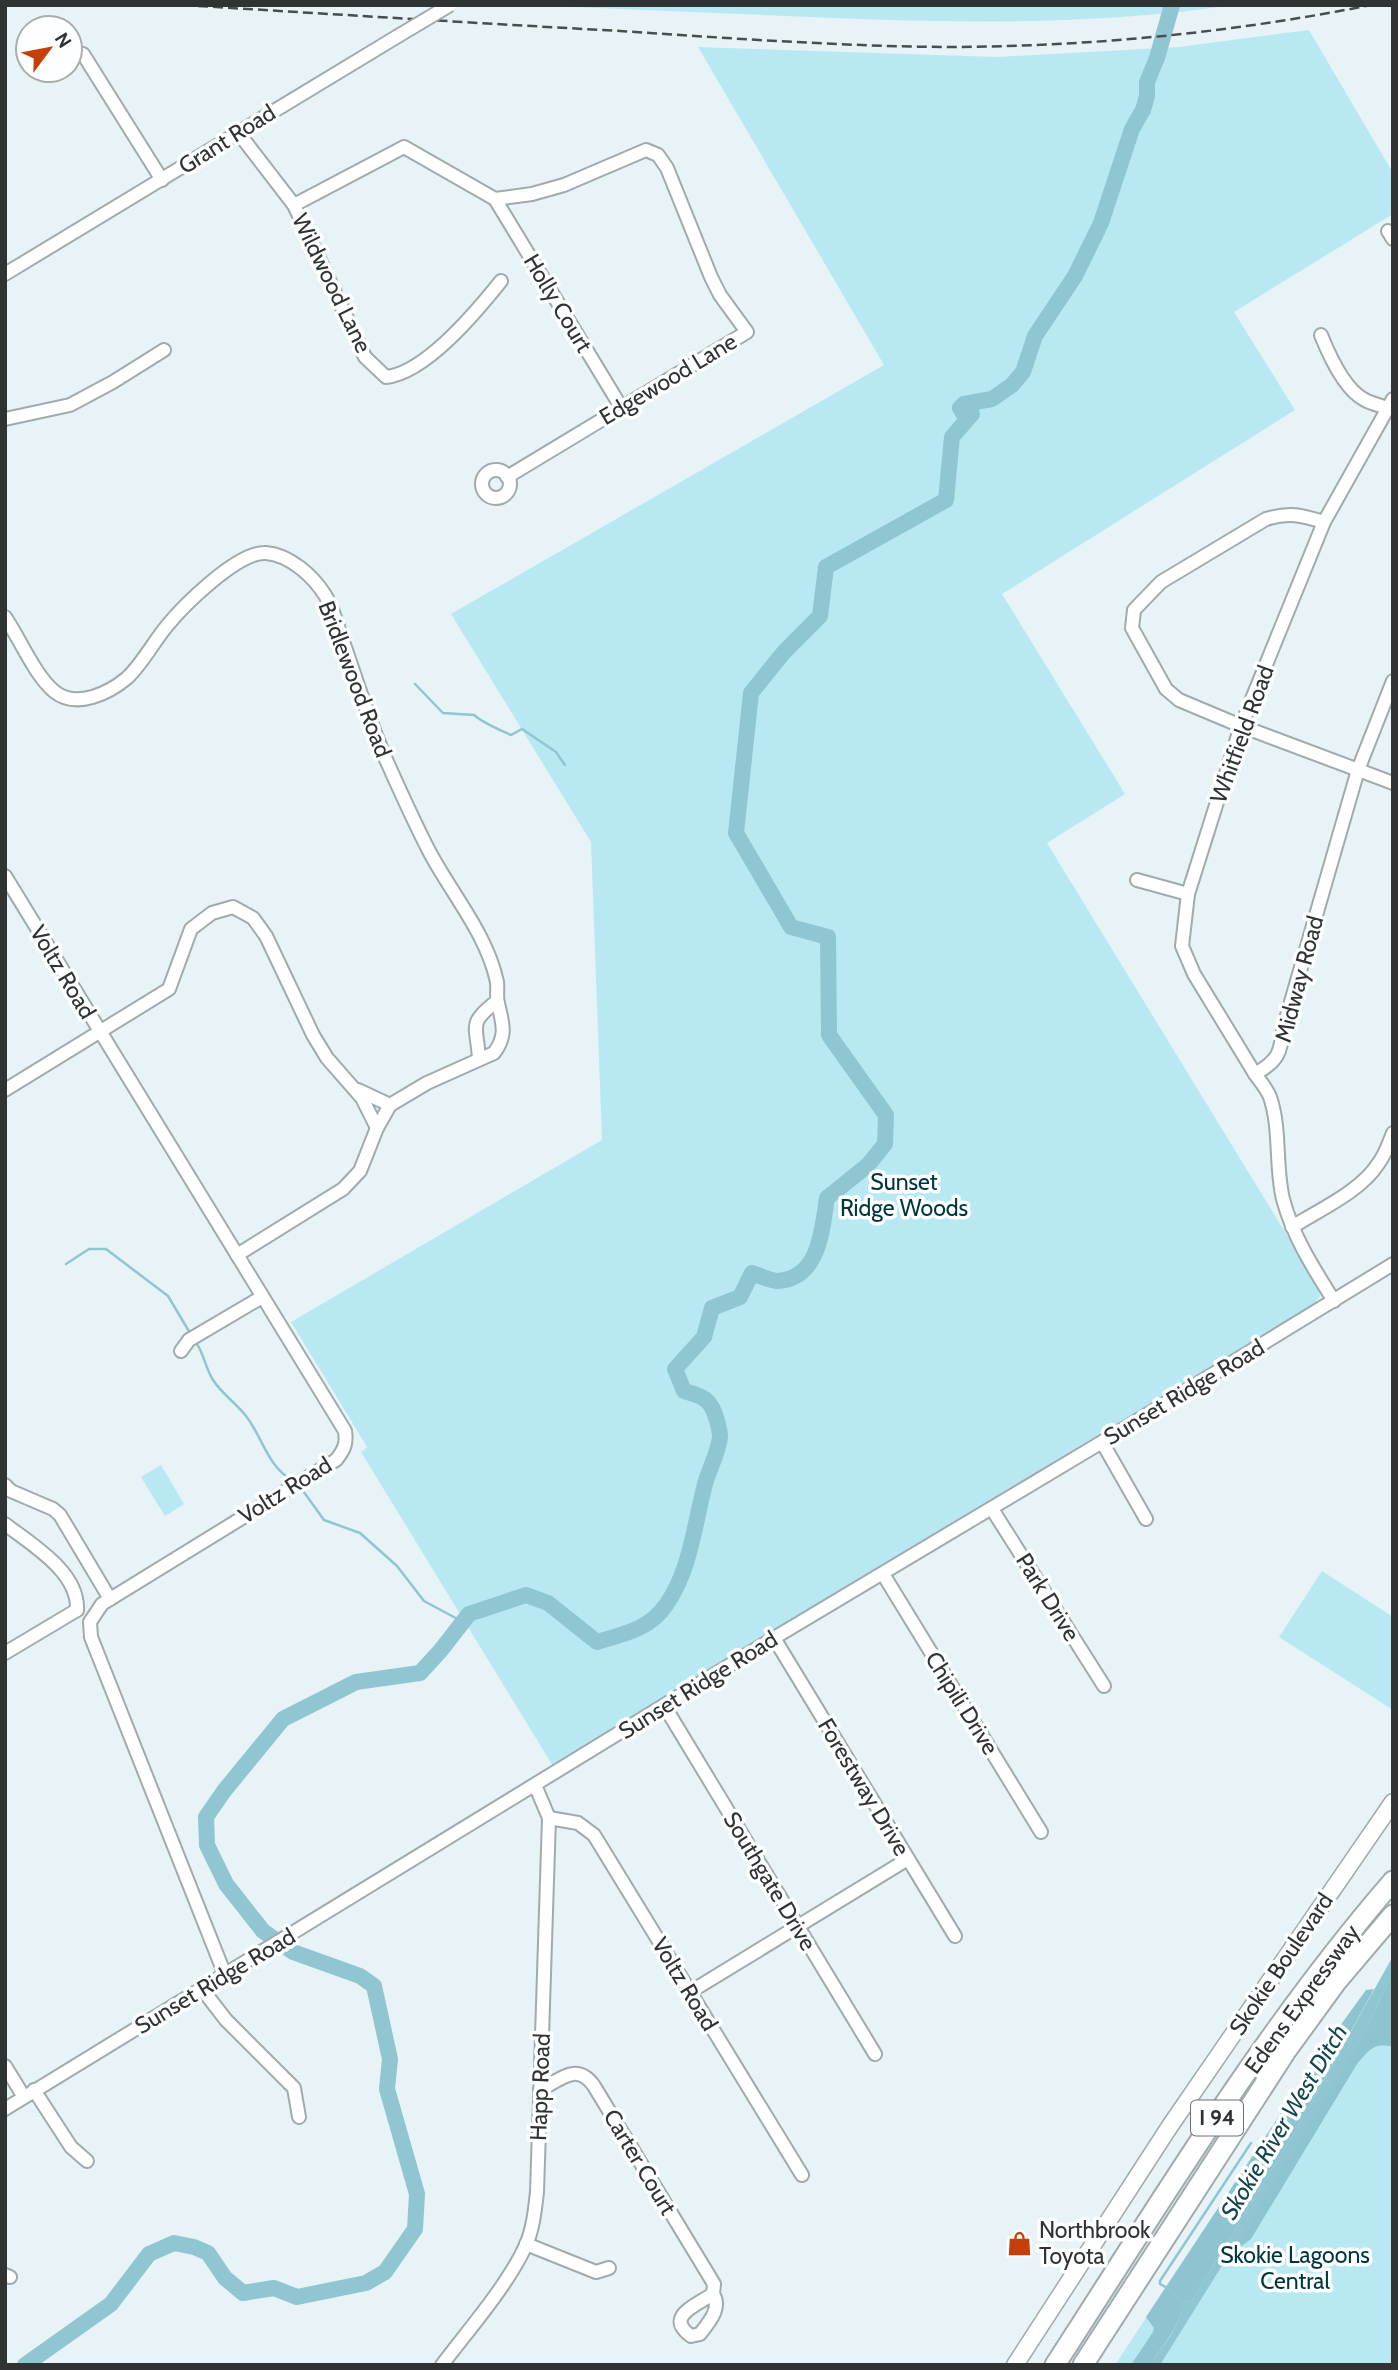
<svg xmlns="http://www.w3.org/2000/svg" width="1398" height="2370" font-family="Cabin,sans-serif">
<rect width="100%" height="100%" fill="#e7f3f6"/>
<g fill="#b8e9f2">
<path d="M525,5h708c-140,21 -282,18 -423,12 -95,-4 -190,-8 -285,-12z"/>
<polygon points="1309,30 1393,173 1393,214 1234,312 1295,410 1002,594 1125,794 1047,843 1318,1286 1320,1296 1313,1305 553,1766 361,1452 367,1447 291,1322 602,1140 591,842 451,614 884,365 698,47 997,57 1179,47"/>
<polygon points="161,1465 184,1504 165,1516 141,1477"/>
<polygon points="1322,1571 1393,1617 1393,1710 1279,1637"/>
<polygon points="1393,1965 1393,2365 1115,2365 1322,2051 1366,1990 1376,1997"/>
</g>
<g fill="#8dc4cf">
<path d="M1393,1972v75c-19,-5 -24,3 -36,17l-106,175 -23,17 140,-230z"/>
<path d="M1374,1989l-74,134 -108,177 -4,3 -6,-3c2,22 -20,46 -32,65h-19l22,-33 1,-4 -8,-11 176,-266 44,-61z"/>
</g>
<path fill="#90c6d1" d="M1393,1956v16l-25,54 -85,142 -123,197h-10c12,-19 36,-43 30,-66l8,4 4,-3 108,-177z"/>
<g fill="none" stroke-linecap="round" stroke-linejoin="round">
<g stroke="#90c6d1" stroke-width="2.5">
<path d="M415,684l28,29 31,2c9,8 26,15 37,20l11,-6 34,23 9,13"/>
<polyline points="66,1264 89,1249 106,1249 168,1296 190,1333"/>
<path d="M195,1341c9,12 10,26 18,39 9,14 23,23 33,36 17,22 21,50 47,65"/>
<polyline points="301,1488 324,1520 360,1533 397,1566 424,1601 463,1622"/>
<polyline points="1181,2301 1171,2290 1160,2284 1160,2281 1251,2143"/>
</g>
<path stroke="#90c6d1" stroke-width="16" d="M25,2365l86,-61 38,-50 25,-11 20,4 14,6 17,25 18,15 31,-5 23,9 69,-14 19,-11 30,-43 2,-35 -30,-105 3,-30 -16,-73 -14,-10 -67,-24 -30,-21 -37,-47 -19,-39 -1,-28 18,-26 59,-72 73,-37 64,-9 21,-23 28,-36 57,-19 22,8 49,39c27,-8 53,-13 69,-37 24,-34 28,-78 38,-117 4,-18 14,-33 16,-51 0,-8 -5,-25 -9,-31 -5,-10 -18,-12 -27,-15l-9,-22 29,-32 8,-29 28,-11 12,-24c7,2 18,8 26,8 42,-3 44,-52 49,-83l41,-33 17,-21 1,-29 -57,-80 -1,-98 -37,-10 -55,-94 15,-140 33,-41 36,-36 6,-49 120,-67 6,-63 20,-23 -9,-1 -3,-5 4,-4 28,-5 20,-14 11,-13 12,-36 40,-60 26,-53 31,-94 11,-19 4,-14v-14l10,-24 15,-53"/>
<defs>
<g id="minor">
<polyline points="83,54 162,180"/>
<path d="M237,131l57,74 71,152 21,20c40,-4 91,-66 115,-96"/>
<polyline points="495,199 621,407"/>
<polyline points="294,205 404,147 495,199 532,194 564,185 646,150 658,155 667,168 711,277 720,295 747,332 507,477"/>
<polyline points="1388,231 1393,239"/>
<polyline points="5,274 398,36"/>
<path d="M1321,335c8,20 24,55 44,65 7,4 15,5 22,8"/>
<polyline points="5,419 70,405 113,382 164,350"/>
<circle cx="496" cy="484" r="14"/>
<path d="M1324,522c-23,-7 -34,-10 -58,-3l-105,63 -27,28 -2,18 34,61 13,11 62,26 152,57"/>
<path d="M5,617c15,22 30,59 50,75 22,17 54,1 72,-14 15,-14 26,-35 39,-51 17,-21 72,-76 100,-74 24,2 47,23 59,42 10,16 14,37 21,55 13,38 25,77 42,114 13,29 26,58 41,87 22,42 58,83 68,131 1,7 -1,14 1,21 4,20 10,31 -4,50l-67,30 -37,22 -13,23 -17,43 -17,18 -106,66"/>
<path d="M5,876l340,555c2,13 -1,19 -9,29l-234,144 -12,18 1,15 134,338"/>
<polyline points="1137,880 1188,894"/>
<path d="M479,1059c-2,-34 -12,-35 18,-58"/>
<polyline points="1255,1074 1194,974 1182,946 1188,894 1241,726 1324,522 1393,399"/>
<polyline points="5,1090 169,989 191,929 212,913 233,907 253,918 266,936 313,1035 327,1058 362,1098 377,1128"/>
<polyline points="358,1090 390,1105"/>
<path d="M1292,1227c27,-17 69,-36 86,-63 7,-9 11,-21 15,-31"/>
<path d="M1334,1301c-20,-32 -41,-64 -51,-102 -8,-33 -2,-70 -13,-102 -3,-8 -10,-16 -15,-23 25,-14 25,-22 29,-48l74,-256 35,-89"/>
<polyline points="181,1351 189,1340 262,1297"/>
<polyline points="1102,1442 1146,1519"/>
<polyline points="5,1485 11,1491 53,1509 60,1515 110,1599"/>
<polyline points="992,1509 1104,1686"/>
<path d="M5,1524c27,21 74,48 72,86"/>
<polyline points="883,1574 1041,1832"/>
<polyline points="774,1638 955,1936"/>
<polyline points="5,1653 77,1610"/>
<polyline points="665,1707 875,2054"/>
<polyline points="549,1818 578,1823 594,1835 802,2175"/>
<polyline points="202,1989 226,2020 294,2088 299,2117"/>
<polyline points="690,1992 908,1859"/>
<polyline points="5,2066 24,2097"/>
<polyline points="34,2090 71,2147 87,2161"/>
<path d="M540,2090c21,-11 37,-28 54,-4l120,198 -1,10c9,14 -4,28 -13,40l-9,2c-28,-20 8,-32 22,-42"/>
<polyline points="5,2109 774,1638 1102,1442 1393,1264"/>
<polyline points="526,2244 596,2272 609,2268"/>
<polyline points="5,2275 10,2277"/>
<path d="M442,2365c27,-36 66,-80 84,-120 7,-16 9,-35 11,-53l12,-374 -14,-33"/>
</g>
<polyline id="major" points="1015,2365 1170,2126 1393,1802"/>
<g id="highway">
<path d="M1055,2365c107,-165 209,-335 338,-484"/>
<polyline points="1083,2365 1286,2051 1337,1981 1393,1915"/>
</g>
</defs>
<use href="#minor" stroke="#9fabad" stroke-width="16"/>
<use href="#major" stroke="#9fabad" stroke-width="19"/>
<use href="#highway" stroke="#9fabad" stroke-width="23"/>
<use href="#minor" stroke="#fff" stroke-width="12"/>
<use href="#major" stroke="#fff" stroke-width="16"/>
<use href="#highway" stroke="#fff" stroke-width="19"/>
<path stroke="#484d4e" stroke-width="2.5" stroke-dasharray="10 5" stroke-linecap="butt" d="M183,5c146,9 291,18 437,26 107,7 215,15 323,16 143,0 287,-14 428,-42"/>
<defs>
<polyline id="minor-bridge" points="398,36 450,5"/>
</defs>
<use href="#minor-bridge" stroke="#9fabad" stroke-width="16" stroke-linecap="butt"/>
<use href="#minor-bridge" stroke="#fff" stroke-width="12"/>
</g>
<defs>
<symbol id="shop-bare" viewBox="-9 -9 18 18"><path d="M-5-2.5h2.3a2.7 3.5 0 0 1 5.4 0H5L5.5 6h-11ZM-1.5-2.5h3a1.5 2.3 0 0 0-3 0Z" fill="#c63f09" stroke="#fcfeff" stroke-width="2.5" paint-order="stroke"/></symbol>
</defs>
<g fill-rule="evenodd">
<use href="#shop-bare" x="1002" y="2226" width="35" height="35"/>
</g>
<g text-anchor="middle" stroke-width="7" stroke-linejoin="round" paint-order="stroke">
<rect fill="#fcfeff" stroke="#6c7071" stroke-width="2" x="1191" y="2100.5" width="52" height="35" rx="5"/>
<g font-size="21" font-weight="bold" fill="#2f3334">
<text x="1217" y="2125">I 94</text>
</g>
<g font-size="23" fill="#2f3334" stroke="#fcfeff">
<text transform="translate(227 139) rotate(-32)" y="8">Grant Road</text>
<text transform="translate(332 283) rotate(64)" y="8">Wildwood Lane</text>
<text transform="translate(558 303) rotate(59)" y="8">Holly Court</text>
<text transform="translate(668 379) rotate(-31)" y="8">Edgewood Lane</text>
<text transform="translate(355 679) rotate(69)" y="8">Bridlewood Road</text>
<text transform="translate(1242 734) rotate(-70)" y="8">Whitfield Road</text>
<text transform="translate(63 972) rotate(59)" y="8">Voltz Road</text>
<text transform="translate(1299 979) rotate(-75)" y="8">Midway Road</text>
<text transform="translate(1184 1392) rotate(-31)" y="8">Sunset Ridge Road</text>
<text transform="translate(285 1490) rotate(-32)" y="8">Voltz Road</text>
<text transform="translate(1048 1597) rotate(58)" y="8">Park Drive</text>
<text transform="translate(698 1685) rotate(-32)" y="8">Sunset Ridge Road</text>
<text transform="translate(962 1703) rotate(58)" y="8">Chipili Drive</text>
<text transform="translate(864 1787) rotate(59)" y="8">Forestway Drive</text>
<text transform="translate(770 1881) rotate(59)" y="8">Southgate Drive</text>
<text transform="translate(1281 1964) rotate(-56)" y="8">Skokie Boulevard</text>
<text transform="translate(215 1981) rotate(-31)" y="8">Sunset Ridge Road</text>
<text transform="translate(685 1984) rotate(59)" y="8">Voltz Road</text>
<text transform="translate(1302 1999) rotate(-54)" y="8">Edens Expressway</text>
<text transform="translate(540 2087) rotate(-88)" y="8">Happ Road</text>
<text transform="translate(640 2162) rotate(59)" y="8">Carter Court</text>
</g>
<g font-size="23" fill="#00353d" stroke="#fcfeff">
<text x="904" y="1190">Sunset<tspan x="904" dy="26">Ridge Woods</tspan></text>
<text x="1295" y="2263">Skokie Lagoons<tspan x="1295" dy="26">Central</tspan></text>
</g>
<g font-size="23" fill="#2f3334" stroke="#fcfeff" text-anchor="start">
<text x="1039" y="2238">Northbrook<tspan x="1039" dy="26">Toyota</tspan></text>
</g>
<g font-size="24" font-style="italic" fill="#14454d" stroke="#fcfeff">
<text transform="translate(1284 2122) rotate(-59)" y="8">Skokie River West Ditch</text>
</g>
</g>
<rect width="1398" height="2370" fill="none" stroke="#2f3334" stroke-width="14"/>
<g transform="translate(49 49) rotate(58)"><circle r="33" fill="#fcfeff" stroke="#aaadae" stroke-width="2"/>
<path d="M0-5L12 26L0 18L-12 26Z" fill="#c63f09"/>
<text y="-10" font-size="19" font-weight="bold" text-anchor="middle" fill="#2f3334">N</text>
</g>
</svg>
